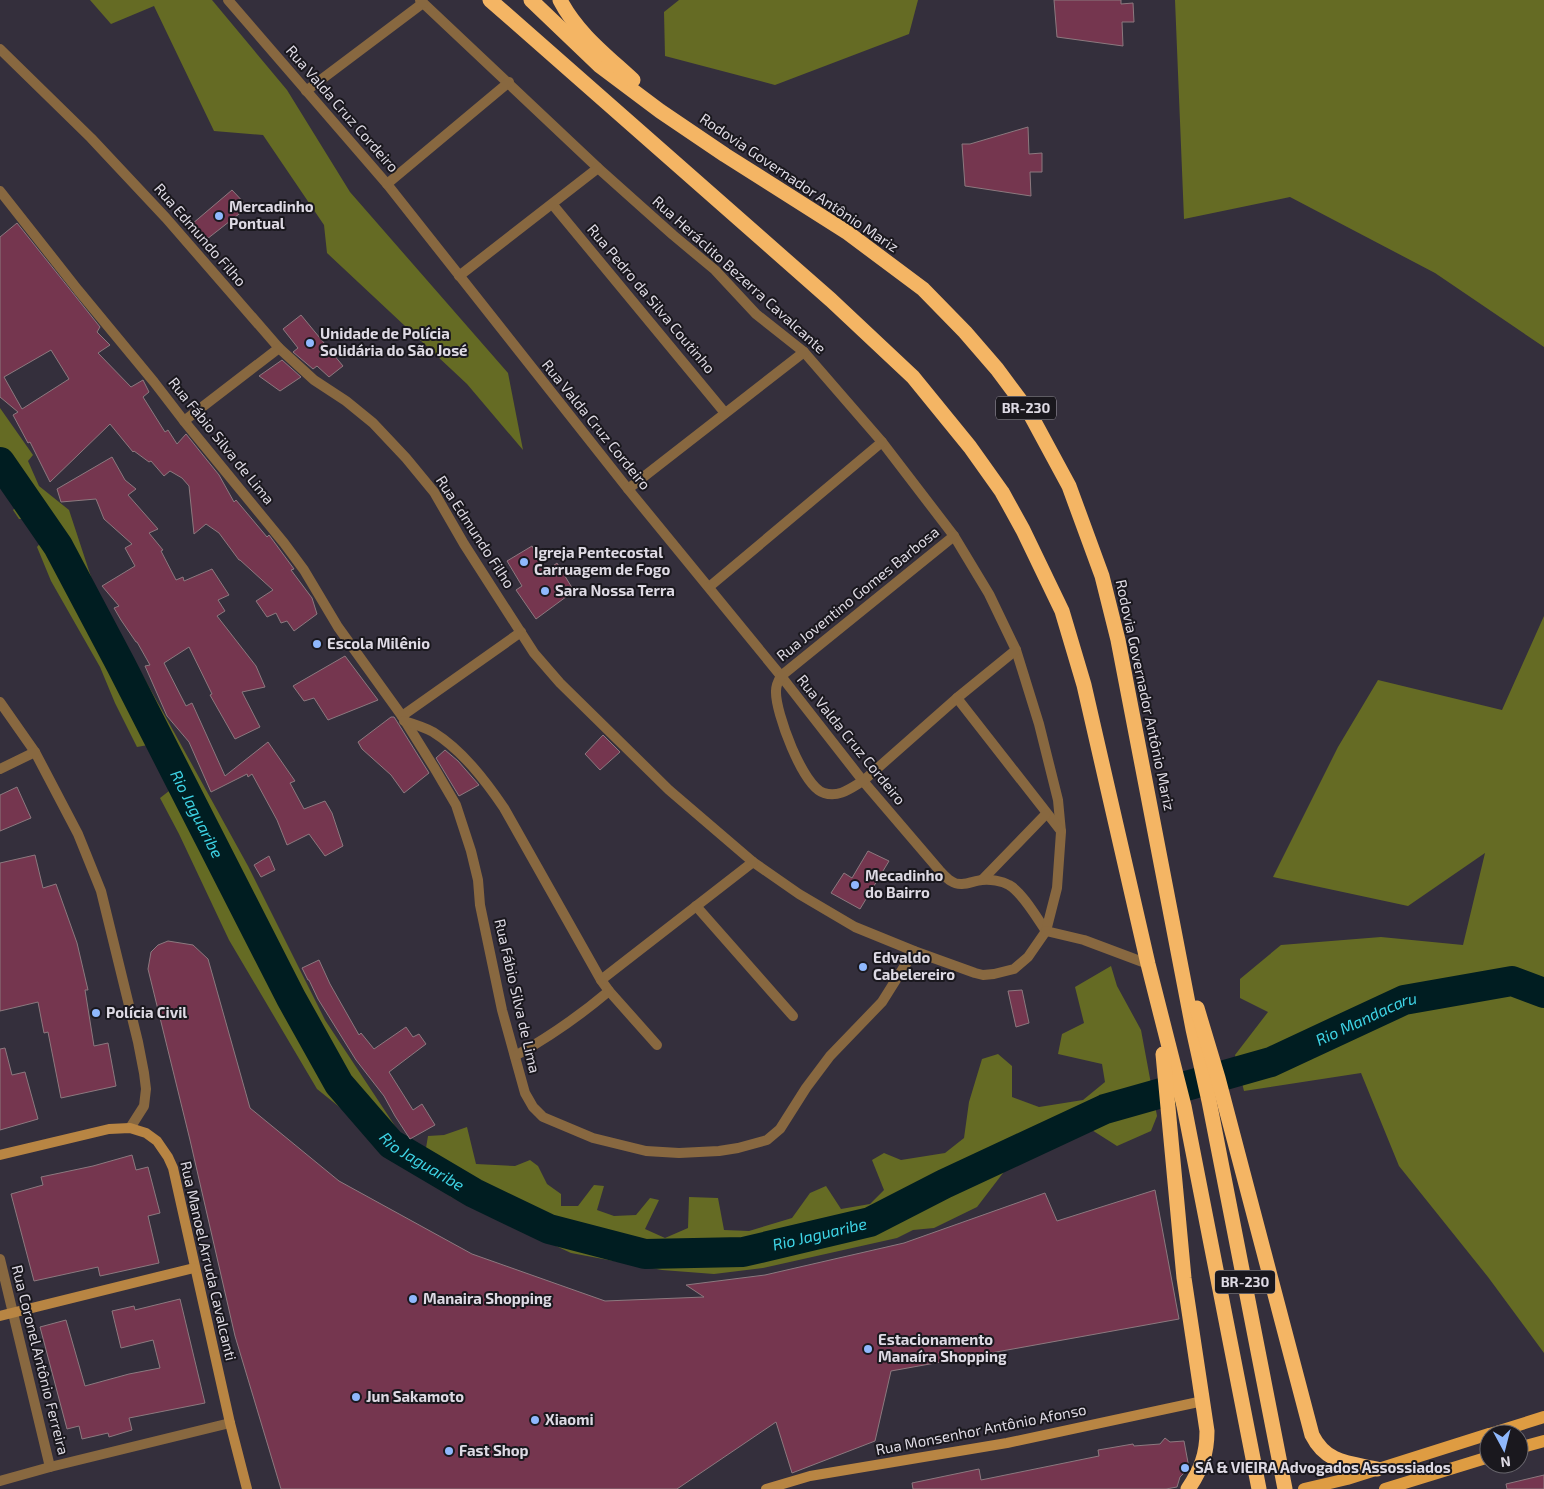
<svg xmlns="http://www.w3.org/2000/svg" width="1544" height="1489" font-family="'Exo 2',sans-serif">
<rect width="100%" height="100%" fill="#342f3c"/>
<g fill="#656b24">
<polygon points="90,0 212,0 287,90 350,192 508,373 523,450 467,384 327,253 324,225 263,135 214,131 154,6 111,24"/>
<polygon points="679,0 918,0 909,34 775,85 665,56 664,12"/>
<polygon points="1175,0 1544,0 1544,347 1435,273 1290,197 1184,219"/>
<polygon points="0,408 33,455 28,461 39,486 69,510 95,589 248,866 325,1020 401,1135 425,1154 428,1136 444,1135 467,1127 476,1164 515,1166 530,1160 538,1166 547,1184 561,1194 561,1206 578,1206 594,1185 604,1186 597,1210 614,1216 636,1215 650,1198 659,1200 645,1229 665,1238 688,1228 689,1197 718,1198 724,1230 749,1231 792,1218 810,1193 826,1186 841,1209 870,1204 884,1190 872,1160 884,1153 901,1160 945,1153 964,1138 969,1102 982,1059 998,1054 1012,1066 1012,1097 1039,1107 1083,1100 1105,1082 1102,1064 1058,1054 1062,1034 1084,1023 1075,987 1111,966 1117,986 1141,1030 1157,1116 1151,1131 1117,1146 1084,1125 1013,1160 977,1207 934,1228 913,1230 897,1238 763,1268 714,1274 662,1270 571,1253 451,1197 317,1089 229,940 179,834 160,798 169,791 148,745 137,747 115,703 100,667 51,581 37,547 42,541 33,519 19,519 13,510 17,506 0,482"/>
<polygon points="1544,616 1544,1353 1488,1277 1399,1166 1361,1073 1244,1091 1235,1055 1268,1012 1240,998 1240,979 1281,945 1381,937 1463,945 1485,853 1408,906 1273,877 1338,747 1378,680 1502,710"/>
</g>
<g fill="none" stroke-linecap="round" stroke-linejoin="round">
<path stroke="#001d21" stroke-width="30" id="s1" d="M0,462l58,84 63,119 170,333 48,86 52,60 83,49 75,36 96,25 98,-2 127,-30 74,-38 161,-75 166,-47 133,-62 108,-19 32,12"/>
</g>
<g fill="#75364f" stroke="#8c797f" fill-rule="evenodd">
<polygon points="1054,0 1121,0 1121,4 1133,3 1134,22 1122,22 1123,46 1057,37"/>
<polygon points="1028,127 1029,154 1042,153 1042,172 1030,172 1031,196 965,186 962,144 970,144"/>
<polygon points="232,190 248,207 207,239 192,224"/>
<path d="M17,223l83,104 -3,5 13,13 -12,8 33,34 12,-7 6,12 -6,5 22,35 3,-2 9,14 9,-10 33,41 15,27 2,-2 31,37 2,-2 25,34 -3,1 21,28 5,16 -23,17 -7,-10 -6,2 -5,-10 -9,4 -11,-16 17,-11 -33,-30h-1l-20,-27 -13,-9 -12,10 -5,-48 -7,-8 -12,-7 -6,5 -13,-15 -2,1 -15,-11 -1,1 -23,-28 -60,58 -20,-40 -2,1 -15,-28 5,-3 -18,-15v-160zM51,350l18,29 -47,30 -18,-32z"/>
<polygon points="301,315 343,366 329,377 317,366 313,369 293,352 298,348 283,329"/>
<polygon points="282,360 301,377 280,391 259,376"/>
<polygon points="112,457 125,480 136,489 128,495 158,529 149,533 163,550 161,551 176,580 183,577 184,581 212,569 229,595 218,600 225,611 217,616 256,666 265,687 242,692 260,727 235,739 210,695 212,694 189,647 164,663 186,706 192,703 225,776 268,742 295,781 290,783 304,809 325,801 332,813 343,846 325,856 309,834 287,845 277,820 252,774 248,777 247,774 211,792 189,742 167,716 145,666 150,665 137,642 136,642 121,620 114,608 119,606 102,586 135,566 125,548 132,544 104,519 96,499 61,502 57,489"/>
<polygon points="532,546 546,571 557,563 574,591 536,619 516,590 522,586 507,561"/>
<polygon points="345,656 378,700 328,720 314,698 304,701 293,686"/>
<polygon points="391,717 394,717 396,720 429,773 404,793 391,775 362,749 358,742"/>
<polygon points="603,735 620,752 600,770 585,754"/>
<polygon points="445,750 458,761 479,785 459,796 436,758"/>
<polygon points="17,787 31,818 0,831 0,795"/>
<polygon points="868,851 889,861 860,909 831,893 844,873 852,878"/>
<polygon points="35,855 43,888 56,884 77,943 88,990 85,990 94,1046 108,1043 116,1086 61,1098 48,1032 44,1033 38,1002 0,1011 0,863"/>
<polygon points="269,856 275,870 261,877 254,865"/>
<polygon points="168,941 193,945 208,959 250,1108 339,1181 472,1254 605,1301 704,1297 686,1285 765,1275 904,1243 1045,1193 1057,1221 1155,1190 1179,1319 891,1371 875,1441 792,1473 776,1422 677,1489 281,1489 235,1336 190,1140 148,969 151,952 158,945"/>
<polygon points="319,960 330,984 359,1035 361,1033 374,1049 406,1027 413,1037 419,1034 426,1044 389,1072 413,1110 422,1104 435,1125 410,1139 395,1116 384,1096 356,1060 318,999 309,980 308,980 302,968"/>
<polygon points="1022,990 1029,1023 1016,1027 1008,991"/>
<polygon points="5,1048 12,1075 25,1072 38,1119 0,1130 0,1049"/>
<polygon points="132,1155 136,1170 148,1167 160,1213 148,1216 159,1263 100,1276 98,1267 34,1281 11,1194 43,1185 41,1177 93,1166"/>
<polygon points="180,1299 205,1403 129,1418 132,1430 109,1437 108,1433 82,1439 79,1426 67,1429 40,1327 66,1320 85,1386 129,1374 160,1368 153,1340 121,1348 112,1311 134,1306 135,1310"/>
<polygon points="1165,1438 1170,1442 1184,1441 1189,1468 1180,1477 1177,1487 1166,1489 913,1489 912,1483 979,1469 981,1480 1099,1456 1098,1450 1133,1444 1134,1446 1160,1444"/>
<polygon points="1544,1475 1544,1489 1507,1489 1506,1484"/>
</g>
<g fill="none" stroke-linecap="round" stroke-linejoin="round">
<g stroke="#886840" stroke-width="10">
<path d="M228,0l159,184 241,305 153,187 82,105 77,90c3,3 7,8 11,10 10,7 21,0 31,-1 8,-1 20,1 27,5 13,7 28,33 37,46"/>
<polyline points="0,49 91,138 166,218 279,348 314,380 346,401 373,423 406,458 434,492 464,544 534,653 560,683 669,790 753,862 799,894 855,927 914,951 975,973 983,975 994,974 1014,969 1028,957 1046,931 1057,888 1061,832 1058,800 1039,724 1016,650 989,594 954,536 882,442 804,352 756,314 715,270 673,235 598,168 420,0"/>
<polyline points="306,91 423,3"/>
<polyline points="387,184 509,82"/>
<polyline points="0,191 78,290 154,382 184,421 284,543 304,570 338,627 402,716 435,769 456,805 471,851 478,880 480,905 502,1010 525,1093 533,1107 543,1117 593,1138 646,1151 679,1153 719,1151 738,1148 767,1140 780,1129 806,1088 830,1056 882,1002 914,951"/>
<polyline points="553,205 725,413"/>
<polyline points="459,276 598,168"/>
<polyline points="184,421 279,348"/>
<polyline points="628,489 804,352"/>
<path d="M954,536l-173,140c-3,5 -5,9 -5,15 -1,21 27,96 48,102 15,5 27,-5 39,-12l94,-83 59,-48"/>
<polyline points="709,587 882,442"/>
<polyline points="957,698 1061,831"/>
<polyline points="0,702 35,752 78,834 101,891 138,1042 144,1073 146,1089 144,1106 130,1128"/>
<polyline points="402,716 521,632"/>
<path d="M404,721c10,3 20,6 29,11 29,18 52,48 71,76l97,172 8,11 48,54"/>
<polyline points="0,769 35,752"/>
<polyline points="983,879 1046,814"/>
<polyline points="696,906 793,1016"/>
<polyline points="1046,931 1084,940 1148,964"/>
<polyline points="601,980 753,862"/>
<path d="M515,1056c36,-20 62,-38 94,-65"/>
<polyline points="0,1259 50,1467"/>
<polyline points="0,1481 50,1467 230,1423"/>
</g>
<g stroke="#b88543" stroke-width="10">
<polyline points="0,1155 109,1129 130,1128 146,1133 157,1141 168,1157 173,1168 230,1423 247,1489"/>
<polyline points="0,1316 194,1268"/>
<polyline points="766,1489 810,1476 1007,1443 1203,1401"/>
</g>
<g stroke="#de9c42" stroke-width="12">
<polyline points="1490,1434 1544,1417"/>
<polyline points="1519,1448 1544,1441"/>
<polyline points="1304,1489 1347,1479 1489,1434"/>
<polyline points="1385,1489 1489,1457"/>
</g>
<g stroke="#f4b564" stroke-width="15">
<polyline points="490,0 831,300 913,377 970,447 1002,492 1023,530 1062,611 1084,685 1148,964 1184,1106 1259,1489"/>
<polyline points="531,0 600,66 660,111 725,155 848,233 923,289 965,332 997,369 1029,412 1069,486 1102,576 1118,640 1193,1029 1209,1101 1285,1489"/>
<path d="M560,0c17,33 46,55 73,80"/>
<path d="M1197,1008l21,70 94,357c14,28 36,28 65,34"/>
<path d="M1163,1054l21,224 23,153c0,23 -6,39 -19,58"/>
</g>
</g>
<g fill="#8fb8fd" stroke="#1a181e" stroke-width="2">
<circle cx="219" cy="216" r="5"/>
<circle cx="310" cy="343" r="5"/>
<circle cx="524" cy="562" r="5"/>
<circle cx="545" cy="591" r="5"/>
<circle cx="317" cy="644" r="5"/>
<circle cx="855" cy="885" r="5"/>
<circle cx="863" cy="967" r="5"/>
<circle cx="96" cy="1013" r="5"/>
<circle cx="413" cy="1299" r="5"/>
<circle cx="868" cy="1349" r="5"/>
<circle cx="356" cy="1397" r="5"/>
<circle cx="535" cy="1420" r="5"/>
<circle cx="449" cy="1451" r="5"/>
<circle cx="1185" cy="1468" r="5"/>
</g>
<g text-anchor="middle" stroke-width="4" stroke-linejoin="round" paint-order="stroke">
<g fill="#1a181e" stroke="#a3a0a9" stroke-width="1">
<rect x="996" y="396.5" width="60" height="23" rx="4"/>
<rect x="1215" y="1270.5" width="60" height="23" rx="4"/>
</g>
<g font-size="14" font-weight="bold" fill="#dedae4">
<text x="1026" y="413">BR-230</text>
<text x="1245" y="1287">BR-230</text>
</g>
<g font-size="15" fill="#dedae4" stroke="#1a181e">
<text transform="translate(342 109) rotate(49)" y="5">Rua Valda Cruz Cordeiro</text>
<text transform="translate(799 183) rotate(34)" y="5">Rodovia Governador Antônio Mariz</text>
<text transform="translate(200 235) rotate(49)" y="5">Rua Edmundo Filho</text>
<text transform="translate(739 275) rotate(42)" y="5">Rua Heráclito Bezerra Cavalcante</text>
<text transform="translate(651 299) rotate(50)" y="5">Rua Pedro da Silva Coutinho</text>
<text transform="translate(596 425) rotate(51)" y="5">Rua Valda Cruz Cordeiro</text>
<text transform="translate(221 441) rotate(51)" y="5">Rua Fábio Silva de Lima</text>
<text transform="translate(475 532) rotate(57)" y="5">Rua Edmundo Filho</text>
<text transform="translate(858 594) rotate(-39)" y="5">Rua Joventino Gomes Barbosa</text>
<text transform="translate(1145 695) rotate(78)" y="5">Rodovia Governador Antônio Mariz</text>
<text transform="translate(851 740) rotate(51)" y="5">Rua Valda Cruz Cordeiro</text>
<text transform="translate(517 996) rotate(77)" y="5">Rua Fábio Silva de Lima</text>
<text transform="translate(208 1261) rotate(77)" y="5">Rua Manoel Arruda Cavalcanti</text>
<text transform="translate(40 1360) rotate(76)" y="5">Rua Coronel Antônio Ferreira</text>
<text transform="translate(981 1430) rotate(-11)" y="5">Rua Monsenhor Antônio Afonso</text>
</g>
<g font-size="15" font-weight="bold" fill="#dedae4" stroke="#1a181e" text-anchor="start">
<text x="229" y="212">Mercadinho<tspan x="229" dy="17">Pontual</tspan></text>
<text x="320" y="339">Unidade de Polícia<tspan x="320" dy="17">Solidária do São José</tspan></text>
<text x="534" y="558">Igreja Pentecostal<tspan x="534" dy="17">Carruagem de Fogo</tspan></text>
<text x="555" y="596">Sara Nossa Terra</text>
<text x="327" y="649">Escola Milênio</text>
<text x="865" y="881">Mecadinho<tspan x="865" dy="17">do Bairro</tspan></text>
<text x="873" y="963">Edvaldo<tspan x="873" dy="17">Cabelereiro</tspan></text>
<text x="106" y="1018">Polícia Civil</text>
<text x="423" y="1304">Manaira Shopping</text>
<text x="878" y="1345">Estacionamento<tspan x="878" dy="17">Manaíra Shopping</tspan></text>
<text x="366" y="1402">Jun Sakamoto</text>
<text x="545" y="1425">Xiaomi</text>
<text x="459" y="1456">Fast Shop</text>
<text x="1195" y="1473">SÁ &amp; VIEIRA Advogados Assossiados</text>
</g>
<g font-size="16" font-style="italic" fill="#3ed4e6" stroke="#1a181e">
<text dy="6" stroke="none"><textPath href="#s1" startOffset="404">Rio Jaguaribe</textPath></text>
<text dy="6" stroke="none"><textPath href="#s1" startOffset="1834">Rio Mandacaru</textPath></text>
<text dy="6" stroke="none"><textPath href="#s1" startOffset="824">Rio Jaguaribe</textPath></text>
<text dy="6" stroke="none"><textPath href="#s1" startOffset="1244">Rio Jaguaribe</textPath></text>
</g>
</g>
<g transform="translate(1504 1449) rotate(173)"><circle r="24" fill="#1a181e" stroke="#68666d"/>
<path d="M0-4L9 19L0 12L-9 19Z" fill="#8fb8fd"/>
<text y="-8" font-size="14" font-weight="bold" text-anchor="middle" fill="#dedae4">N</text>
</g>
</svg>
